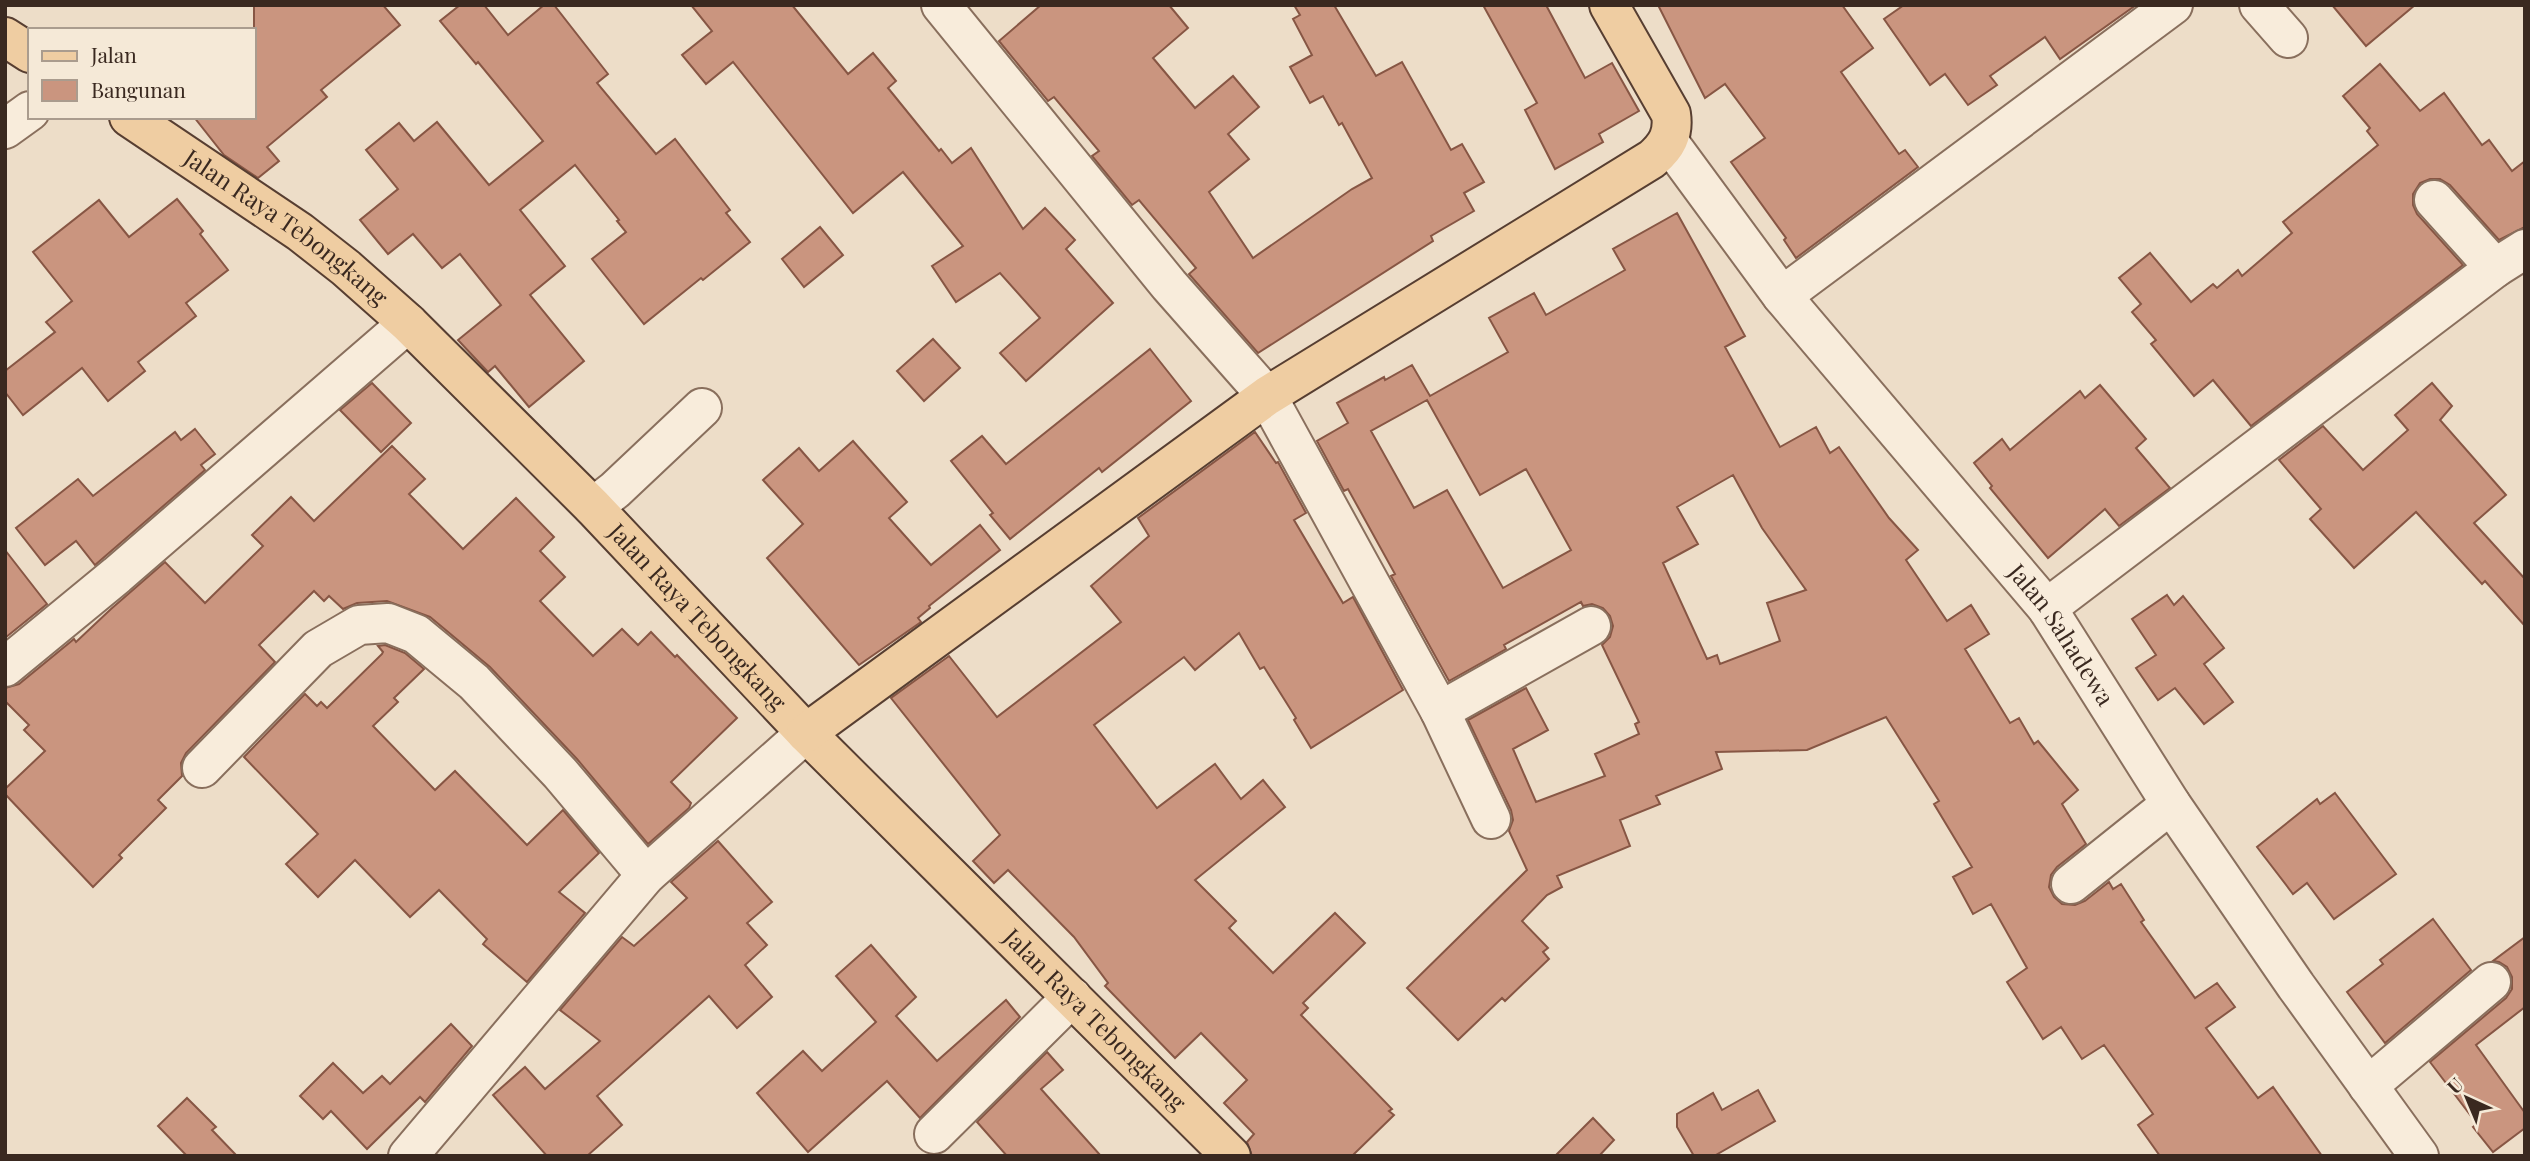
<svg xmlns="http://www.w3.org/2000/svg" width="2530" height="1161" font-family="'Playfair Display',serif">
<rect width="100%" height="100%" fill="#edddc8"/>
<g fill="#ca957f" stroke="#875644" stroke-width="2" fill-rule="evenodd">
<polygon points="254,5 383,5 400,25 321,90 327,97 267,147 279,161 258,178 224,155 194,117 254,117"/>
<polygon points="460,5 484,5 508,35 544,5 554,5 608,74 597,83 656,154 675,139 730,210 726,213 750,242 703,280 701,278 644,324 592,259 626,232 617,221 619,220 575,165 520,210 565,266 530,295 584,361 529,407 495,366 488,372 458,340 501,305 460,254 442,268 413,234 388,254 360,220 398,189 366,150 399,123 414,141 437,122 489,185 543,141 478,62 476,64 440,21"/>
<polygon points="691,5 792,5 848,74 873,53 896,81 888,88 939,151 941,149 952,163 971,148 1023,229 1045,208 1075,240 1066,249 1113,303 1026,381 1000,353 1040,318 1000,273 956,302 932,266 963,246 903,172 853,213 733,62 706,84 682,55 712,31"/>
<polygon points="1041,5 1169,5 1188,28 1153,58 1195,108 1233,76 1259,107 1228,134 1249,159 1209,192 1253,258 1352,189 1372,178 1342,123 1339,125 1323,96 1310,103 1290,67 1312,55 1293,19 1300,15 1294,5 1334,5 1376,76 1402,62 1451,150 1462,144 1484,182 1464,193 1474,211 1431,236 1433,241 1258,353 1189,274 1196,268 1139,200 1132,205 1092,156 1099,151 1054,97 1048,101 999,41"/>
<polygon points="1483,5 1546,5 1585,78 1612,63 1639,111 1599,134 1603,142 1555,169 1525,110 1537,103"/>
<polygon points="1658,5 1842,5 1873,48 1841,72 1899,154 1905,150 1918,167 1796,258 1784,240 1786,238 1731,162 1765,138 1725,84 1705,98"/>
<polygon points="1904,5 2136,5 2060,59 2045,37 1990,76 1997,85 1968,105 1945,74 1930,85 1884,19"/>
<polygon points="2332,5 2415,5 2366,46"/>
<polygon points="2380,64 2420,111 2444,93 2482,145 2489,140 2512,171 2525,161 2525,227 2499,240 2450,185 2440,179 2430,179 2420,183 2413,194 2413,205 2417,214 2463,265 2251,426 2213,380 2194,396 2151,344 2156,340 2132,312 2141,304 2119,278 2150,253 2191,302 2213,284 2217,288 2238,270 2242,276 2292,233 2283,222 2378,145 2367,131 2370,128 2343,96"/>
<polygon points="177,199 203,231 200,234 228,270 186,303 196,316 138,362 145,371 108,401 82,368 23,415 5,392 5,371 55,332 46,322 72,301 33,252 99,200 129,237"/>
<path d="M1677,213l68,123 -20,11 55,100 36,-20 14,26 9,-6 50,71 29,32 -12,10 41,61 24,-16 18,29 -24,15 45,74 9,-5 15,26 4,-3 40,49 -16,14 24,40 -29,23 -6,8 -2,12 5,10 8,7 13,1 10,-4 24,-19 4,7 8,-5 23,36 -3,2 54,76 22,-15 18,24 -29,21 52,70 15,-11 49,69h-162l-22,-31 15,-11 -49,-69 -22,14 -21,-32 -18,12 -36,-57 20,-14 -36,-64 -18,10 -20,-37 19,-10 -38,-63 5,-3 -53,-84 -79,33 -91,2 6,17 -66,27 4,8 -40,16 10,26 -73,30 5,11 -15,8 -25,26 26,27 -5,4 6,7 -44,42 -3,-3 -44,42 -51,-52 120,-118 -18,-39 4,-11 -2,-10 -43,-90 58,-32 22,42 -35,19 23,53 69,-26 -10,-22 44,-20 -4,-10 4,-2 -37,-77 8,-8 3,-11 -3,-10 -7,-8 -11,-4 -9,2 -2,-4 -77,43 2,4 -57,32 -58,-105 4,-2 -47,-85 -4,2 -27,-50 31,-18 -11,-20 47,-26 1,3 27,-15 18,31 78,-44 -19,-34 45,-25 12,22 79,-45 -12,-21zM1427,400l53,95 46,-26 45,81 -68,38 -56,-98 -33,18 -43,-77zM1733,475l29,53 44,62 -39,13 13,38 -60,23 -3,-9 -10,4 -44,-96 35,-19 -21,-37z"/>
<polygon points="820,227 843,255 804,287 782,259"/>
<polygon points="933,339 960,368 924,401 897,371"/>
<polygon points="1150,349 1191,401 1102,472 1099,468 1010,539 990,515 993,513 951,461 982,436 1006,464"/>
<polygon points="372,383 411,423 381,452 340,410"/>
<polygon points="2432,383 2452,406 2440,420 2506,495 2474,523 2525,579 2525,626 2485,581 2482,584 2416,512 2354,568 2310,519 2321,509 2279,460 2323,426 2363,470 2408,430 2395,415"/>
<polygon points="2100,385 2146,439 2136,448 2170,488 2119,526 2105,509 2048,558 1990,488 1992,486 1974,463 2002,439 2010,450 2080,391 2085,398"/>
<polygon points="195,429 215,454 201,465 205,470 95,565 76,541 45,565 16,528 78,479 93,496 175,432 181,440"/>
<polygon points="1255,432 1276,463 1278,462 1306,513 1294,520 1343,603 1353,597 1403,690 1311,748 1294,720 1296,718 1264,667 1260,669 1239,633 1195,670 1184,657 1094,725 1157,808 1215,764 1241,799 1263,780 1285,807 1195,880 1236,921 1229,928 1273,973 1335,913 1365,943 1303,1003 1308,1008 1301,1015 1392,1109 1389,1111 1394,1115 1352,1156 1252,1156 1247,1142 1254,1134 1224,1103 1247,1080 1201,1033 1175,1058 1105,986 1108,983 1074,937 1008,870 994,883 973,861 1000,835 891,698 949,656 997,717 1121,622 1091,586 1149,536 1138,518"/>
<polygon points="853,441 907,502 889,518 931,565 980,525 1000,550 929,606 930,608 918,618 921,622 859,665 767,558 803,524 763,480 799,448 819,471"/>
<polygon points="392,446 425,479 409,494 463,549 516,498 554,537 540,551 565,577 540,601 593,656 622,629 638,645 651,632 675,657 677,655 737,718 671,782 691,803 689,808 648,844 577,759 490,667 430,617 387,601 357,603 343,609 329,596 324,601 314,591 259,645 275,662 186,753 181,763 182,776 158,800 166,808 119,855 122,858 93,887 5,794 5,789 45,751 24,730 29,725 5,701 5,688 19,684 74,639 76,642 111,609 165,562 205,603 263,546 252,535 291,497 314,521"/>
<polygon points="5,550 47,604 5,638"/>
<polygon points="2167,595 2174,605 2183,596 2224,648 2204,664 2233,702 2204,724 2175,688 2158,700 2136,668 2156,655 2132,619"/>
<polygon points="385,645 405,653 424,669 394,698 398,702 373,726 435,790 455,771 527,845 563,810 599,853 559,892 585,913 527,982 483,944 487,939 439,890 410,917 355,860 318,897 286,864 318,834 244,757 305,694 317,706 321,702 327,708 382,654 383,652 378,646"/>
<polygon points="2335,793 2396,874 2334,919 2307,883 2293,894 2257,847 2317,799 2320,804"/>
<polygon points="718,841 772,902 747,923 767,945 745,965 772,997 737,1028 709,996 597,1096 622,1125 587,1156 547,1156 493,1095 525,1067 545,1089 600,1041 560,1010 622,937 634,946 687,898 671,882"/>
<polygon points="2433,919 2471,970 2385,1043 2347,992 2383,964 2380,960"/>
<polygon points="2525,937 2525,1007 2476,1045 2525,1113 2525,1128 2493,1152 2473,1127 2477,1124 2430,1062 2506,998 2512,989 2512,977 2507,967 2499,962 2493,961"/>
<polygon points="871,945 916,997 896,1016 937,1061 1006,1000 1020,1017 920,1118 887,1081 808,1152 757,1093 803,1051 822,1071 876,1022 836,976"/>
<polygon points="451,1024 472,1046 425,1102 420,1097 367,1149 331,1111 323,1119 300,1096 333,1063 363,1093 382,1076 390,1084"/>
<polygon points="1047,1052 1063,1070 1041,1089 1101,1156 1007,1156 977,1122"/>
<polygon points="1758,1090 1775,1121 1714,1156 1694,1156 1677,1127 1677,1114 1713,1093 1722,1110"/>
<polygon points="187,1098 216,1127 212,1130 237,1156 187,1156 158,1126"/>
<polygon points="1593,1118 1614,1140 1599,1156 1555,1156"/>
</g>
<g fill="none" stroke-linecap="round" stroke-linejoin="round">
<defs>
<g id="minor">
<polyline points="941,5 1169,285 1267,396 1440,711 1491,819"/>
<polyline points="2259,5 2288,38"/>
<polyline points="5,129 30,111"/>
<path id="s1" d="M1668,141l114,155 265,312 124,196 125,182 123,170"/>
<polyline points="2434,200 2495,268"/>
<polyline points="1782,296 2173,5"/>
<polyline points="593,507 615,490 702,408"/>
<polyline points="2047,608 2495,268 2525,249"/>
<polyline points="5,667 117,575 408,323"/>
<polyline points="1440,711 1591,626"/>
<polyline points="202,768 318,649 359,625 388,623 416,634 474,682 560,773 646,875"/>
<polyline points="2071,884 2171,804"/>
<polyline points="2368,1086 2491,982"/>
<polyline points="934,1134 1072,997"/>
<polyline points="408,1156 646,875 806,733"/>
</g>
<g id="major">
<polyline points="5,37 30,53"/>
<path id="s2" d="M129,117l171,115 46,36 62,55 185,184 213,226 425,423"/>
<path d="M806,733l461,-337 385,-237c15,-13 22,-25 19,-45l-62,-109"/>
</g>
</defs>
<use href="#minor" stroke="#896f5d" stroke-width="42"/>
<use href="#major" stroke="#573e31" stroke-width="42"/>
<use href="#minor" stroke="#f8ecdb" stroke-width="38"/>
<use href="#major" stroke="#efcda2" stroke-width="38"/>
</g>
<g text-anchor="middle" stroke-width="5" stroke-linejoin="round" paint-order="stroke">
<g font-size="24" fill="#3a2920" stroke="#f5e9d7">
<text dy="8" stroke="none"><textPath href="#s2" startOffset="192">Jalan Raya Tebongkang</textPath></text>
<text dy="8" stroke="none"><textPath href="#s2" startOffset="760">Jalan Raya Tebongkang</textPath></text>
<text dy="8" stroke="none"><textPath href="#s1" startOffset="632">Jalan Sahadewa</textPath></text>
<text dy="8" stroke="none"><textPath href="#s2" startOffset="1326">Jalan Raya Tebongkang</textPath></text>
</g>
</g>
<rect width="2530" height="1161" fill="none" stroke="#3a2920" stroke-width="14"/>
<rect x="28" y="28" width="228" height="91" fill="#f5e9d7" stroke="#aa9c8e" stroke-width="2"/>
<rect x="42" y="51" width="35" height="10" fill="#efcda2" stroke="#aa9c8e" stroke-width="2"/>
<text x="91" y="63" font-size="21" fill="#3a2920">Jalan</text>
<rect x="42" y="80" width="35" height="21" fill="#ca957f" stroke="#aa9c8e" stroke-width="2"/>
<text x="91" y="98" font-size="21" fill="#3a2920">Bangunan</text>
<g transform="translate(2467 1098) rotate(316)" stroke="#f5e9d7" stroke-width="5" paint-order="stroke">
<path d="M0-5L12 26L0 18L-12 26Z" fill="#3a2920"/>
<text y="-10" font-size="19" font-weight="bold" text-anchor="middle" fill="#3a2920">U</text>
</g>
</svg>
